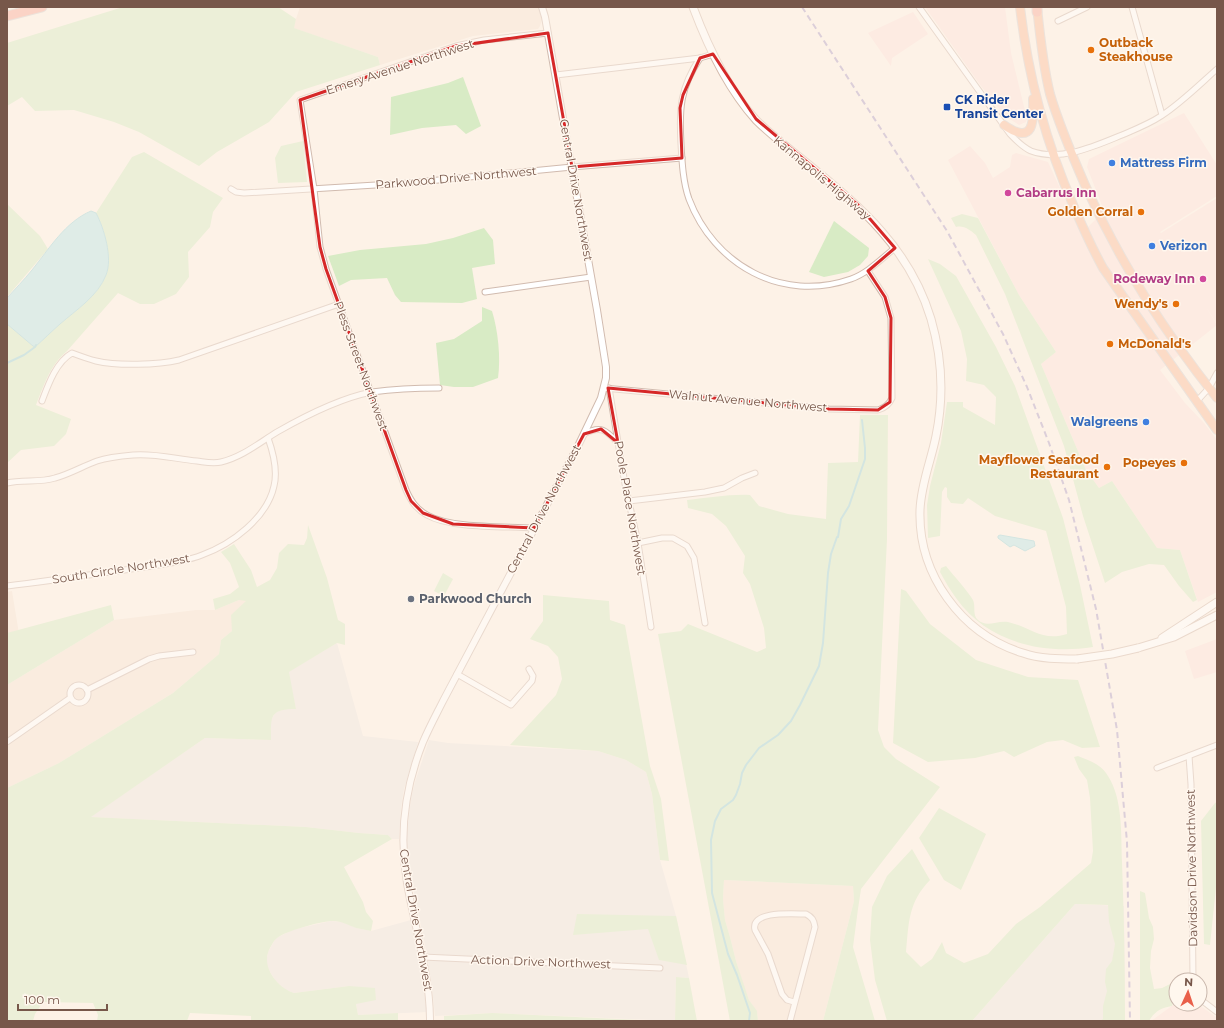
<svg xmlns="http://www.w3.org/2000/svg" width="1224" height="1028" font-family="Montserrat,sans-serif">
<rect width="100%" height="100%" fill="#fdf2e7"/>
<g fill="#f5e4d5">
<polygon points="300,7 538,7 542,19 540,26 538,29 473,36 380,65 378,57 293,28"/>
<polygon points="12,591 19,634 7,636 7,592"/>
<polygon points="239,600 247,600 232,631 221,640 219,654 173,693 59,763 7,788 7,685 114,620 196,610 215,610"/>
<polygon points="724,880 853,886 854,901 823,1021 758,1021 757,1012 749,1000 743,984 736,961 730,937 725,920 723,899"/>
</g>
<g fill="#fde2db">
<polygon points="925,7 1005,7 1011,53 1027,119 1026,122 1019,125 1005,116 981,86"/>
<polygon points="913,12 928,34 892,58 891,66 868,33"/>
<polygon points="1184,113 1217,165 1217,196 1160,232 1161,233 1217,198 1217,324 1204,304 1217,325 1160,370 1185,403 1204,423 1217,440 1217,592 1198,602 1180,550 1157,548 1112,481 1099,488 1086,470 1041,364 1056,352 1019,295 948,160 970,146 985,163 993,178 1010,167 1012,155 1016,153 1048,162 1081,234 1104,211 1087,167 1089,159"/>
<polygon points="1217,639 1217,672 1194,679 1185,651"/>
<polygon points="1176,1003 1198,1004 1217,1018 1217,1021 1151,1021"/>
</g>
<g fill="#ede6e1">
<polygon points="337,643 363,736 418,742 404,789 401,808 399,839 392,839 388,835 359,833 306,827 90,817 205,738 271,740 271,720 276,712 286,709 296,709 288,672"/>
<polygon points="429,740 448,743 598,751 626,760 646,772 652,794 660,860 676,916 689,978 676,977 675,1021 492,1013 435,1016 432,987 426,950 413,888 407,855 407,832 411,799 415,782"/>
<polygon points="1075,904 1124,906 1125,1021 972,1021"/>
<polygon points="411,920 419,958 427,1012 358,1015 356,1004 349,986 294,993 286,990 275,980 266,965 268,952 276,938 295,929 331,921 343,922 357,928 371,931"/>
</g>
<g fill="#d8ebc5">
<polygon points="123,7 278,7 296,19 294,28 378,57 380,65 296,92 269,122 217,152 199,166 139,132 114,122 74,110 35,111 22,97 7,106 7,43"/>
<polygon points="463,77 481,126 466,134 456,125 422,128 390,135 391,97 448,83"/>
<polygon points="303,141 307,182 278,183 275,158 281,146"/>
<path d="M144,152l79,46 -10,14 -3,15 -22,25 1,25 -13,17 -22,10h-14l-22,-11 -51,58c-17,14 -23,34 -31,54l35,14 -5,15 -12,12 -33,4 -14,13v-139l26,22 2,1c9,-8 17,-16 25,-23 16,-14 38,-28 46,-49 7,-17 -2,-47 -10,-62l36,-56z"/>
<polygon points="7,204 40,236 48,249 7,297"/>
<path d="M962,214l16,4 41,77 37,57 -15,12 45,106 13,18 13,-7 45,67 23,2 17,50 -4,2 -14,-16 -15,-21 -15,-1 -27,8 -17,11 -22,-67 -19,-70 -59,-152 -29,-59c-6,-5 -12,-10 -20,-8l-5,-9z"/>
<polygon points="834,221 869,248 868,256 860,265 848,272 824,277 809,272"/>
<polygon points="484,228 493,240 495,264 472,268 477,299 462,303 401,302 395,295 387,278 351,280 339,286 328,256 360,250 426,244 453,238"/>
<path d="M928,259l12,5 16,12 40,71 19,39 48,132 17,67 13,62c-51,8 -106,-5 -137,-49 -6,-8 -11,-17 -16,-26l1,-4 5,-2c8,10 21,24 27,34 3,6 -1,15 5,20 9,8 19,0 30,2 22,5 34,20 59,12l-1,-27 -20,-76 -51,-15 -27,-18 -5,6 -12,-1 -4,-6v-9l-2,-1 -3,5 -2,44 -12,2 -1,-33 3,-19 11,-43 6,-41h16v5l32,18 1,-28 -12,-12 -18,-4 1,-22 -6,-28z"/>
<path d="M482,307l10,4c6,19 9,47 6,67l-25,9h-19l-14,-2 -4,-42 18,-4 28,-18z"/>
<path d="M860,415h28l-1,124 -9,191 6,17 12,12 44,28 -79,102 -3,20 -5,38 22,74h-52l31,-120 -1,-15 -129,-6 -1,19 2,21 5,17 6,24 13,39 8,11 1,10h-28l-72,-387 23,-3 7,-7 69,28 9,-4 -2,-20 -14,-44 -7,-11 2,-17 -19,-30 -14,-12 -24,-6 -1,-8c21,-2 42,-6 63,-5l9,11 29,8 38,5 2,-56 30,-1z"/>
<path d="M308,525l19,53 11,42 7,4v21l-8,-2 -48,29 7,37c-27,0 -25,8 -25,31l-66,-2 -114,79 215,10 53,6 29,2 4,4 -48,28 19,35 3,10 7,9 -2,10c-5,-1 -10,-2 -15,-3 -8,-3 -14,-7 -23,-7 -12,0 -47,10 -56,17 -3,2 -5,7 -7,10 -10,18 7,39 24,45l55,-7 26,2 1,12 -20,4 2,11 40,-2v8h-147v-5l-61,-3 -3,8h-90l1,-6 -5,-12 -50,-1 -8,12 -2,7h-26v-233l52,-25 114,-70 46,-39 2,-14 11,-9 -1,-16 15,-14 -7,-1 -24,10 -2,-11 17,-5 9,-7 -9,-24 -9,-11 13,-8 17,26 6,17 13,-7 7,-12 2,-15 9,-9 16,1 3,-7z"/>
<polygon points="443,573 453,579 444,596 434,591"/>
<polygon points="901,589 906,591 930,624 976,660 1028,677 1078,680 1100,747 1082,748 1063,740 1047,742 1014,757 1004,751 975,758 928,762 893,743"/>
<polygon points="543,595 609,601 610,620 625,625 650,766 661,799 669,861 660,860 652,794 646,772 626,760 598,751 510,745 556,695 562,679 558,657 548,646 530,639 543,621"/>
<polygon points="111,605 114,620 7,685 7,633"/>
<path d="M1078,756c12,5 23,8 30,20 15,23 13,59 14,86 2,53 3,106 3,159h-25l3,-2v-13l4,-15 -2,-9 1,-13 6,-8 3,-17 -6,-22 -1,-17 -33,-1 -103,117h-85l-12,-41 -5,-40 2,-33 15,-31 25,-27 18,31c-22,23 -21,42 -24,72l15,15 11,-8 10,-17 4,11 18,10 24,-9 28,-30 24,-17 51,-44 2,-12 -3,-53 -3,-18 -8,-11 -5,-12z"/>
<polygon points="1217,802 1217,878 1210,945 1204,944 1201,821 1215,803"/>
<polygon points="939,808 986,834 961,890 944,880 919,838"/>
<path d="M1140,891l5,2 4,25 4,9 1,12 -3,12 -1,17 4,21 8,-1 14,-7v14l-4,11c-11,2 -17,5 -23,15h-9z"/>
<polygon points="577,914 676,916 687,965 659,960 648,929 573,935"/>
<polygon points="676,977 689,978 697,1021 675,1021"/>
<polygon points="492,1013 659,1021 444,1021 444,1016"/>
</g>
<g fill="#bbe5e7" stroke="#a1d5d9">
<path d="M91,211l5,2c8,15 17,45 10,62 -8,21 -30,35 -46,49 -8,7 -16,15 -25,23l-2,-1 -26,-22v-26c8,-9 17,-18 25,-28 17,-21 33,-48 59,-59z"/>
<polygon points="1000,535 1034,541 1035,546 1025,551 1014,545 1010,547 998,538 998,536"/>
</g>
<g fill="none" stroke-linecap="round" stroke-linejoin="round">
<g stroke="#a1d5d9" stroke-width="2">
<polyline points="7,363 24,355 35,347 36,345"/>
<polyline points="749,1021 750,1013 737,975 728,954 712,893 711,840 715,821 721,809 733,800 736,795 740,784 742,773 746,765 759,748 778,735 791,721 800,705 819,666 823,643 828,573 831,554 837,537 838,537 841,519 849,506 865,459 865,448 862,420"/>
</g>
<defs>
<g id="minor">
<path d="M919,7l91,127c7,7 12,13 21,17 30,11 64,-5 91,-16 14,-6 27,-11 39,-19 20,-13 38,-31 56,-47"/>
<polyline points="1132,7 1162,115"/>
<polyline points="1058,21 1087,7"/>
<path d="M700,58c-20,30 -21,51 -19,86 1,18 2,38 8,55 25,66 93,104 162,80 17,-6 30,-20 44,-31"/>
<polyline points="556,75 700,58 713,54"/>
<polyline points="231,189 236,192 244,193 408,183 572,167 682,158"/>
<polyline points="485,292 591,277"/>
<path d="M604,388l225,21 49,1c7,-2 11,-5 14,-12l-1,-80 -6,-21 -17,-26"/>
<polyline points="609,388 625,484 638,543 651,627"/>
<path d="M42,401c6,-16 14,-39 30,-48 8,3 16,6 24,8 21,5 62,4 83,-1l160,-56"/>
<polyline points="1197,401 1209,388 1217,373"/>
<path d="M584,434c17,-9 22,-4 34,9"/>
<path d="M7,483c16,-4 32,0 48,-5 15,-4 28,-12 42,-17 12,-4 24,-5 36,-6 21,-2 43,4 64,6 8,1 16,3 24,1 21,-5 38,-19 56,-30 28,-16 63,-34 95,-40 22,-3 45,-4 67,-4"/>
<polyline points="629,501 705,492 724,488 742,478 755,473"/>
<path d="M534,528c-30,-2 -82,1 -107,-13 -11,-6 -16,-14 -21,-25l-80,-221 -6,-22 -6,-58 -14,-89 156,-54 28,-6 64,-7"/>
<polyline points="638,543 662,538 673,538 687,546 694,558 705,623"/>
<path d="M7,586c41,-5 82,-11 124,-17 21,-3 51,-6 71,-14 30,-11 65,-37 72,-69 4,-16 -1,-34 -6,-48"/>
<polyline points="457,674 511,705 532,681 533,676 529,669"/>
<circle cx="79" cy="694" r="9"/>
<polyline points="87,690 149,659 159,656 193,652"/>
<polyline points="7,742 70,698"/>
<polyline points="1189,756 1191,784 1193,980"/>
<polyline points="1157,768 1217,745"/>
<polyline points="423,957 660,968"/>
<polyline points="1200,999 1217,1012"/>
<path d="M790,1021l25,-94c-1,-7 -3,-10 -9,-13 -12,0 -56,-4 -51,16l13,24 14,40 5,6 7,2"/>
</g>
<path id="tertiary" d="M430,1021c0,-47 -15,-92 -23,-138 -8,-47 -2,-96 16,-141 6,-14 13,-27 20,-41l135,-255 23,-48 5,-20v-11l-9,-57 -52,-293 -3,-10"/>
<g id="secondary">
<path d="M693,7c15,40 34,81 63,113 16,16 35,30 52,44 54,44 102,85 123,155 11,38 13,78 5,117 -5,25 -15,48 -16,74 -2,64 41,124 103,143 17,6 36,6 54,6"/>
<polyline points="1162,638 1217,602"/>
<polyline points="1138,648 1174,637 1217,615"/>
</g>
<g id="trunk">
<path d="M1020,7c8,69 26,136 54,200 9,21 18,41 29,61l114,162"/>
<path d="M1037,7c3,29 6,59 13,87 9,31 22,61 35,91 36,79 78,145 132,213"/>
<path d="M1004,125c30,21 30,-3 29,-26"/>
</g>
<g id="motorway">
<polyline points="1037,7 1037,12"/>
<polyline points="7,16 42,7"/>
</g>
</defs>
<use href="#minor" stroke="#d1bbaf" stroke-width="7"/>
<use href="#tertiary" stroke="#d1bbaf" stroke-width="8"/>
<use href="#secondary" stroke="#d4bbac" stroke-width="9"/>
<use href="#trunk" stroke="#d9d0cc" stroke-width="10"/>
<use href="#motorway" stroke="#d9d0cc" stroke-width="11"/>
<use href="#minor" stroke="#fff" stroke-width="5"/>
<use href="#tertiary" stroke="#fff" stroke-width="6"/>
<use href="#secondary" stroke="#fff" stroke-width="7"/>
<use href="#trunk" stroke="#fabf9e" stroke-width="8"/>
<use href="#motorway" stroke="#f8ad9d" stroke-width="9"/>
<polyline stroke="#b4a4c8" stroke-width="2" stroke-dasharray="6 4" stroke-linecap="butt" points="802,7 947,231 1003,334 1027,387 1049,443 1069,500 1096,609 1117,730 1127,842 1130,1021"/>
<defs>
<polyline id="secondary-bridge" points="1077,659 1112,654 1138,648"/>
</defs>
<use href="#secondary-bridge" stroke="#d4bbac" stroke-width="9" stroke-linecap="butt"/>
<use href="#secondary-bridge" stroke="#fff" stroke-width="7"/>
</g>
<path d="M0 0H1224V1028H0ZM548,33l24,134 110,-9 -2,-50 3,-13 17,-37 13,-4 43,65 102,86 37,43 -27,23 17,26 6,21 -1,84 -12,8 -49,-1 -221,-21 10,55 -17,-14 -17,5 -50,94 -81,-4 -30,-11 -12,-12 -5,-11 -80,-221 -6,-22 -20,-147 156,-54z" fill="#fdf2e7" fill-opacity=".55" fill-rule="evenodd"/>
<path fill="none" stroke="#d62828" stroke-width="3" stroke-linejoin="round" d="M548,33l24,134 110,-9 -2,-50 3,-13 17,-37 13,-4 43,65 102,86 37,43 -27,23 17,26 6,21 -1,84 -12,8 -49,-1 -221,-21 10,55 -17,-14 -17,5 -50,94 -81,-4 -30,-11 -12,-12 -5,-11 -80,-221 -6,-22 -20,-147 156,-54z"/>
<g fill="#e8710a" stroke="#fff7ee" stroke-width="1.5">
<circle cx="1091" cy="50" r="4"/>
<circle cx="1141" cy="212" r="4"/>
<circle cx="1176" cy="304" r="4"/>
<circle cx="1110" cy="344" r="4"/>
<circle cx="1184" cy="463" r="4"/>
<circle cx="1107" cy="467" r="4"/>
</g>
<rect fill="#1a4fb4" stroke="#fff7ee" stroke-width="1.5" x="943" y="103" width="8" height="8" rx="2"/>
<g fill="#3f7fe0" stroke="#fff7ee" stroke-width="1.5">
<circle cx="1112" cy="163" r="4"/>
<circle cx="1152" cy="246" r="4"/>
<circle cx="1146" cy="422" r="4"/>
</g>
<g fill="#d1479c" stroke="#fff7ee" stroke-width="1.5">
<circle cx="1008" cy="193" r="4"/>
<circle cx="1203" cy="279" r="4"/>
</g>
<circle fill="#6b7280" stroke="#fff7ee" stroke-width="1.5" cx="411" cy="599" r="4"/>
<g text-anchor="middle" stroke-width="3" stroke-linejoin="round" paint-order="stroke">
<g font-size="12" font-weight="bold" fill="#c56008" stroke="#fff7ee" text-anchor="end">
<text x="1099" y="47" text-anchor="start">Outback<tspan x="1099" dy="14">Steakhouse</tspan></text>
<text x="1133" y="216">Golden Corral</text>
<text x="1168" y="308">Wendy's</text>
<text x="1118" y="348" text-anchor="start">McDonald's</text>
<text x="1099" y="464">Mayflower Seafood<tspan x="1099" dy="14">Restaurant</tspan></text>
<text x="1176" y="467">Popeyes</text>
</g>
<g font-size="12" fill="#77574a" stroke="#fff7ee">
<text transform="translate(400 67) rotate(-18)" y="4">Emery Avenue Northwest</text>
<text transform="translate(456 178) rotate(-5)" y="4">Parkwood Drive Northwest</text>
<text transform="translate(822 178) rotate(40)" y="4">Kannapolis Highway</text>
<text transform="translate(576 190) rotate(80)" y="4">Central Drive Northwest</text>
<text transform="translate(361 366) rotate(70)" y="4">Pless Street Northwest</text>
<text transform="translate(748 401) rotate(5)" y="4">Walnut Avenue Northwest</text>
<text transform="translate(630 508) rotate(80)" y="4">Poole Place Northwest</text>
<text transform="translate(544 509) rotate(-62)" y="4">Central Drive Northwest</text>
<text transform="translate(121 569) rotate(-9)" y="4">South Circle Northwest</text>
<text transform="translate(1192 868) rotate(-91)" y="4">Davidson Drive Northwest</text>
<text transform="translate(416 920) rotate(80)" y="4">Central Drive Northwest</text>
<text transform="translate(541 962) rotate(2)" y="4">Action Drive Northwest</text>
</g>
<g font-size="12" font-weight="bold" fill="#164399" stroke="#fff7ee" text-anchor="start">
<text x="955" y="104">CK Rider<tspan x="955" dy="14">Transit Center</tspan></text>
</g>
<g font-size="12" font-weight="bold" fill="#366cbe" stroke="#fff7ee" text-anchor="start">
<text x="1120" y="167">Mattress Firm</text>
<text x="1160" y="250">Verizon</text>
<text x="1138" y="426" text-anchor="end">Walgreens</text>
</g>
<g font-size="12" font-weight="bold" fill="#b23c85" stroke="#fff7ee" text-anchor="start">
<text x="1016" y="197">Cabarrus Inn</text>
<text x="1195" y="283" text-anchor="end">Rodeway Inn</text>
</g>
<g font-size="12" font-weight="bold" fill="#5b616d" stroke="#fff7ee" text-anchor="start">
<text x="419" y="603">Parkwood Church</text>
</g>
</g>
<rect width="1224" height="1028" fill="none" stroke="#77574a" stroke-width="16"/>
<g transform="translate(1188 992) rotate(3)"><circle r="19" fill="#fff7ee" stroke="#c9b7ac"/>
<path d="M0-3L7 15L0 10L-7 15Z" fill="#e9604a"/>
<text y="-6" font-size="11" font-weight="bold" text-anchor="middle" fill="#77574a">N</text>
</g>
<path d="M18 1004v6h89v-6" fill="none" stroke="#77574a" stroke-width="2"/>
<text x="24" y="1004" font-size="12" fill="#77574a" stroke="#fff7ee" stroke-width="3" paint-order="stroke">100 m</text>
</svg>
